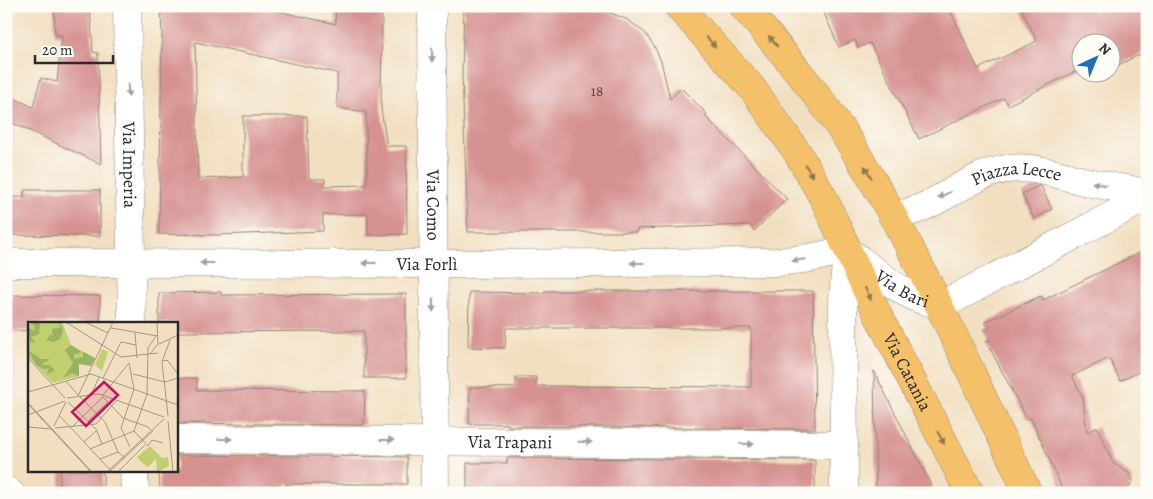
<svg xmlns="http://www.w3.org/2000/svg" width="1153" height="499" font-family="Alegreya,serif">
<rect width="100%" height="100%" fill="#fdfcf7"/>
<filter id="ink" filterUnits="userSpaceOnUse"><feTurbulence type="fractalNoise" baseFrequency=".02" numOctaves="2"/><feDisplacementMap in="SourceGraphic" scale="10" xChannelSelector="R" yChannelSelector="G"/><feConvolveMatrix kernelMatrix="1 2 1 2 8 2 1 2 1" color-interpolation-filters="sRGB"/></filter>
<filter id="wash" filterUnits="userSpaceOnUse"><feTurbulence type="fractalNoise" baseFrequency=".0096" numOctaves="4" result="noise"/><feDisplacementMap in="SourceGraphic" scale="20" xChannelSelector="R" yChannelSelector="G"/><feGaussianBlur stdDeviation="1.12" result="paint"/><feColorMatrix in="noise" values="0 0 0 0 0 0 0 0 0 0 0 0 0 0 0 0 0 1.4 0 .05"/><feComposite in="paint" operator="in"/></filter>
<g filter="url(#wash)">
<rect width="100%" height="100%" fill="#f2dfc1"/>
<g id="blocks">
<g fill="#d69291" fill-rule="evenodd">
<polygon points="54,6 90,6 93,52 98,53 101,164 6,120 6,110 12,97 33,107 41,78 57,82 62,35 55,35"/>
<path d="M161,6h93l82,18 -1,-18h47l-1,103 6,37h19l1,88 -39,1v-21l-45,1v16l-104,4 -60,-1 3,-199zM195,42l142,31v35l29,4 1,73 -42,1v-7h-16l-2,-63h-64v61l-45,2z"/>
<polygon points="464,6 593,6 628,20 645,33 654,46 661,61 670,99 681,88 707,114 705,116 787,199 754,231 749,225 637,229 637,232 468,232 462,75"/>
<polygon points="821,6 948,6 978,69 1037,41 1020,6 1147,6 1147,51 1110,69 1110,42 1080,42 1080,69 1008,105 1004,98 919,139 870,43 858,48 855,40 839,47"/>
<polygon points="1038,186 1041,186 1052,209 1034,219 1022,194"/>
<polygon points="24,190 100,190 100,236 6,235 6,197 24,197"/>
<polygon points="1147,249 1147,368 1120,381 1109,358 1072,376 1083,398 1087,433 1097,427 1113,463 1127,472 1133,480 1126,493 1064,493 1031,418 1027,419 986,341 990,340 984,330 989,328 985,322 1041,296 1043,300"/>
<polygon points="544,291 813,291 815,429 508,426 508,424 469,424 470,387 516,388 516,377 536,377 536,386 751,387 751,328 506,328 505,348 468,347 469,292 544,293"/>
<polygon points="221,292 221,295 406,294 406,378 364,378 364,331 176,332 176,323 159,323 159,293"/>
<polygon points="6,295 100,296 100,323 29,323 29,330 6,332"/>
<polygon points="874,371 935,493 876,493"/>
<polygon points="176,378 197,378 197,390 365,391 364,425 176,423"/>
<polygon points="176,455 407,457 407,484 286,484 286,493 160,493 159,470 176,470"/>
<polygon points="507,458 815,460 815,493 467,493 467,463 507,463"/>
<polygon points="66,470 103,470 103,493 60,493 60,471"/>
</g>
</g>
</g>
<g filter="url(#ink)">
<use href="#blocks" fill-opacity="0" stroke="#8e8576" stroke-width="1"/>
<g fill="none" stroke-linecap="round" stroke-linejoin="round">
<defs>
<g id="minor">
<path id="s1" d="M127,6l5,317"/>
<path id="s2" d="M432,6l3,487"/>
<path id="s3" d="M892,215c37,-2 67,-33 101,-43 33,-10 61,2 94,10 19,4 40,7 60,11"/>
<path id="s4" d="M847,250c25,18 67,58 99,53l201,-106"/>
<path id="s5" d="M6,263l452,1 319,-2 33,-4 37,-8"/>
<path id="s6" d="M176,439l668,6"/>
<polyline points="134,470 135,493"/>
<polyline points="6,490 10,493"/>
<polyline points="844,493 843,300 847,250"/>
</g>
<g id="major">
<path id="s7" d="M678,6l74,82 45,64 27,47 54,116 92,178"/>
<path d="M743,6c38,44 76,88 107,137 69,109 122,234 178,350"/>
</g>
</defs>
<use href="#minor" stroke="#8e8576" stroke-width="29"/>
<use href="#major" stroke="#8e8576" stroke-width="29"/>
<use href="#minor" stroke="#fff" stroke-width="28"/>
<use href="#major" stroke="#f4c16a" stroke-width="28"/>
</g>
<defs><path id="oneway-solid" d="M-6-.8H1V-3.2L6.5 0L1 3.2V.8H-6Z" transform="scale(1.25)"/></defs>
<g fill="#90764a">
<use href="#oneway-solid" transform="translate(773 41) rotate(-130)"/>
<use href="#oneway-solid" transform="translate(711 42) rotate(48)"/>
<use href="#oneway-solid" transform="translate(809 171) rotate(60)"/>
<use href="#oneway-solid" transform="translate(868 172) rotate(-121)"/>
<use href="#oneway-solid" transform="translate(868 294) rotate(65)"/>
<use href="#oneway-solid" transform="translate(941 438) rotate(62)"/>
</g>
<g fill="#a0a0a0">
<use href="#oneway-solid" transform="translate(432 55) rotate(90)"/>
<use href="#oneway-solid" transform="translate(128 90) rotate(89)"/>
<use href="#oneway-solid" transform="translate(1099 184) rotate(-168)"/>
<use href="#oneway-solid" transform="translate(944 195) rotate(154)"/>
<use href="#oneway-solid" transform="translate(799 260) rotate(172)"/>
<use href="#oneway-solid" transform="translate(207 263) rotate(-180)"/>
<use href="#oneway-solid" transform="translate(369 263) rotate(-180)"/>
<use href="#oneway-solid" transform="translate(637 263) rotate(180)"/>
<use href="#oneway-solid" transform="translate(433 305) rotate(89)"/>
<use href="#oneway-solid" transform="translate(225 439)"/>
<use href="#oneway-solid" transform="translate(387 440)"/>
<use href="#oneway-solid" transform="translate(585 442) rotate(1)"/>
<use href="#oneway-solid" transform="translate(747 444) rotate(1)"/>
</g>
</g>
<g text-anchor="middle" stroke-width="4" stroke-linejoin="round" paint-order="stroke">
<g font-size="15" fill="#564544">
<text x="597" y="96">18</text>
</g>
<g font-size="18" fill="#2b2b2b" stroke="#fdfcf7">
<text dy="6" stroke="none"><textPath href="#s1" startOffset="159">Via Imperia</textPath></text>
<text dy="6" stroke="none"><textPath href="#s3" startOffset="134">Piazza Lecce</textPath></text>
<text dy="6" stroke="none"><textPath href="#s2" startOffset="199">Via Como</textPath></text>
<text dy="6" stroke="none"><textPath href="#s5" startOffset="421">Via Forlì</textPath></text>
<text dy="6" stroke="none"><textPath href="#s4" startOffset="68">Via Bari</textPath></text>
<text dy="6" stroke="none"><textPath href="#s7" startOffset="435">Via Catania</textPath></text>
<text dy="6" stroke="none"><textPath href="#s6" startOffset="334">Via Trapani</textPath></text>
</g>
</g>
<g transform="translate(28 322)">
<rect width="150" height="150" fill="#f2dfc1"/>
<path d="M4,0h30l9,23 24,13 -4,8 -12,-2v12l-26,7 -25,-26v-31zM74,27l6,3 -6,19 -7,-6zM122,124l12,12 6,-1 1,9 -12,6 -1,-13 -8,8 -7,-5 -4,-5z" fill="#c2cf71"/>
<path d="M12,0l-1,12 -8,3 5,6 -6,-1 -2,-15 6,4 1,-5 -4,-2zM31,0l4,8 -3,9 -7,3 -7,-2 5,-6 2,2 -1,-7 8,-1zM43,23l10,7 -7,3v4l9,-2v-5l12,6 -4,8 -12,-2v12l-7,-3 -9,5 10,-15 -8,-13zM0,28l13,9h9l-9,6h9l5,6 -8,3 2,-6 -5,1 -8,-4z" fill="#99b263"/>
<path fill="none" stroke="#a29785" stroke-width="1" d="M38,0l55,35 37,-4M57,0l23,11M83,6l47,8M107,11l2,25M93,20l15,3M131,22l19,-9M122,32l8,-10 -1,-22M0,36l37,40M135,39l4,-1 11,14M101,41l5,26 -13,39 9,19M105,52l32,8 13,-4M75,56l18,-36M38,59l12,14M0,70l63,-18 87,31M64,71l7,-16M75,73l26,-32M50,74l35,-74M52,75l25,25 13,30 7,6M75,75l20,21 25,9 4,4M39,76l32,-4 65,23M40,80l28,27 6,15M0,81l64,69M0,82l63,68M0,93l37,-14M31,93l53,57M140,94l-6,-54 8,-22M60,99l20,-19M140,99l5,51M26,104l12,-24M45,104l30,-29M0,105l23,2M27,106l41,-4 20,-23M106,109l14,15 4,-6 11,3M56,120l12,-11M62,127l44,-18 13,-37 1,-46 8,-12M72,137l18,-7M82,149l43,-40M79,150l57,-53M90,150l27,-27"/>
<path fill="#c2185b" fill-opacity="0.15" stroke="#c2185b" stroke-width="2.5" d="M76,60l14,13 -32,31 -14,-14z"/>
<rect width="150" height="150" fill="none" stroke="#2b2b2b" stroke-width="2.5"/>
</g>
<rect width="1153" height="499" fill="none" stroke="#fdfcf7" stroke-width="25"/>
<g transform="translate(1096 58) rotate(44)"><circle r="24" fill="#fdfcf7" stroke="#a9a8a5"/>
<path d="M0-4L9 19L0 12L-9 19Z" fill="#1f6fb2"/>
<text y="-8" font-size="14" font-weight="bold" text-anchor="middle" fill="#2b2b2b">N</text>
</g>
<path d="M35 55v8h78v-8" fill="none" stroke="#2b2b2b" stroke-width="2.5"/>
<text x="42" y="55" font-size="15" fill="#2b2b2b" stroke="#fdfcf7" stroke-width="4" paint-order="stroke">20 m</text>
</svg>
